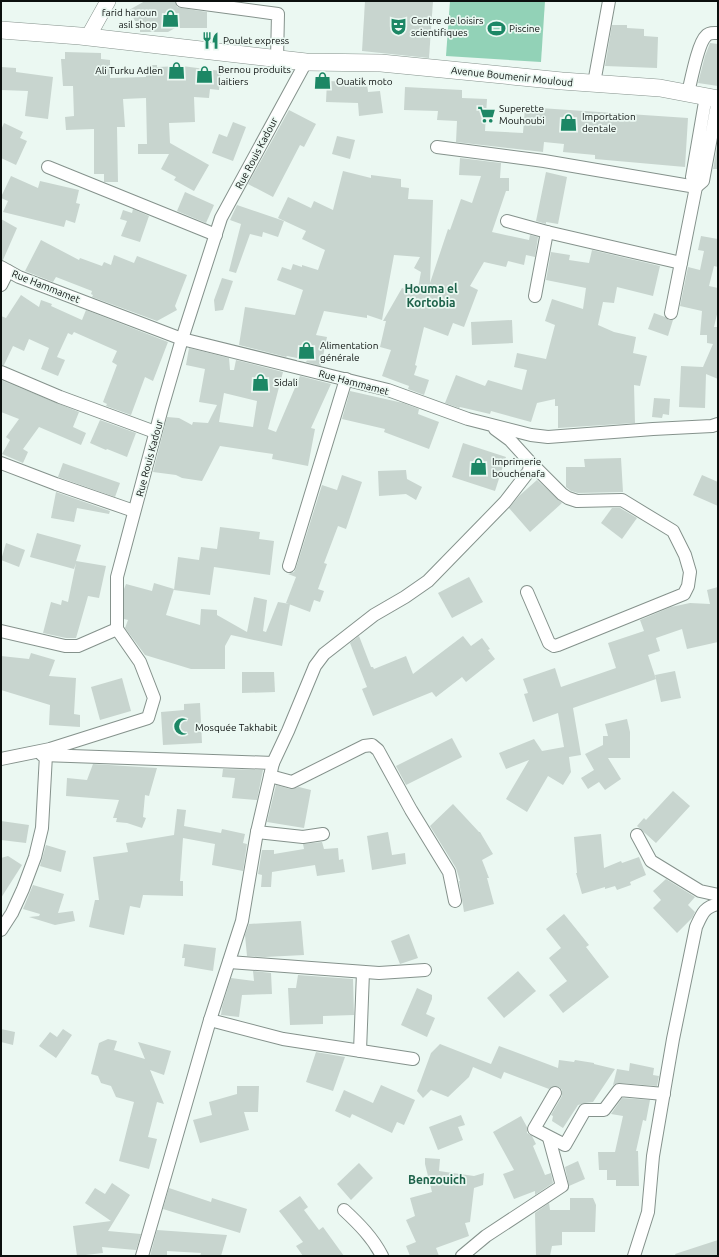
<svg xmlns="http://www.w3.org/2000/svg" width="719" height="1257" font-family="Ubuntu,sans-serif">
<rect width="100%" height="100%" fill="#ebf8f2"/>
<polygon fill="#92d2b7" points="450,1 545,1 541,62 446,56"/>
<g fill="#c8d5cf" fill-rule="evenodd">
<polygon points="145,1 175,1 177,7 181,8 207,12 207,28 175,28 168,32 140,32 140,21 135,21 129,10"/>
<polygon points="365,1 433,1 429,58 362,51"/>
<polygon points="612,25 627,25 627,28 644,29 644,36 658,37 657,68 605,66"/>
<polygon points="710,43 718,44 718,86 698,83 705,56"/>
<polygon points="65,52 101,53 101,59 110,60 110,78 146,77 146,65 157,65 157,67 182,66 221,71 219,90 210,89 209,98 194,97 195,122 169,123 170,143 209,165 194,191 174,180 176,177 161,169 169,154 138,154 138,144 147,144 146,98 123,99 125,127 117,127 118,182 104,182 104,174 94,174 94,129 66,130 65,117 74,116 73,86 63,86 61,59 65,59"/>
<polygon points="1,67 16,68 16,72 53,77 48,119 25,116 28,91 1,90"/>
<polygon points="327,81 354,82 354,85 367,84 368,92 380,91 383,113 359,116 358,103 326,102"/>
<polygon points="405,87 462,90 462,98 487,99 485,131 523,133 525,107 688,118 685,167 595,159 595,155 563,152 564,144 544,142 543,152 456,142 457,121 437,120 438,111 404,110"/>
<polygon points="289,110 316,124 304,147 300,145 273,197 248,184"/>
<polygon points="233,122 246,127 233,161 212,153 219,134 227,137"/>
<polygon points="4,123 23,132 20,138 27,141 16,165 1,158 1,130"/>
<polygon points="337,136 355,140 350,159 332,154"/>
<polygon points="718,141 718,169 713,169"/>
<polygon points="460,158 501,163 500,178 509,178 509,191 506,191 492,232 529,240 530,235 538,237 535,257 526,255 524,265 508,261 506,267 484,262 470,286 478,290 464,327 453,323 448,336 424,327 415,365 417,366 414,375 429,380 424,395 408,389 409,386 382,376 391,350 380,347 386,321 383,321 402,288 417,293 421,272 414,268 420,257 394,255 382,320 367,315 367,318 324,311 316,335 327,337 321,366 306,362 307,360 287,356 286,357 239,345 245,307 295,315 303,290 277,280 282,267 291,270 293,264 302,267 302,265 318,270 325,250 302,239 306,231 278,218 288,197 311,208 314,201 333,210 343,171 371,178 371,175 401,179 401,187 409,188 408,199 433,200 430,283 448,229 450,230 461,199 472,203 481,176 459,175"/>
<polygon points="546,172 567,177 558,224 546,222 546,224 536,221"/>
<polygon points="11,176 38,188 40,181 79,190 76,203 80,204 75,223 66,220 64,227 3,212 8,201 1,198 1,197"/>
<polygon points="185,192 214,205 206,223 177,211"/>
<polygon points="237,205 284,221 278,237 263,232 262,237 250,234 236,273 229,271 241,224 230,220"/>
<polygon points="133,209 149,216 140,242 121,236 127,221 120,219 123,210 132,213"/>
<polygon points="1,219 17,228 3,260 1,260"/>
<polygon points="701,236 718,239 718,267 714,266 709,286 718,288 718,310 714,327 718,327 718,379 706,374 705,408 679,407 681,366 703,367 713,344 707,343 707,335 700,335 702,311 680,306 688,267 700,270 704,251 698,250"/>
<polygon points="41,240 79,260 80,258 102,266 104,262 111,265 114,255 134,263 137,256 187,275 175,306 177,310 157,321 92,297 93,295 91,294 92,291 56,277 53,282 25,271"/>
<polygon points="592,250 660,266 653,296 617,287 614,303 603,302 598,325 614,332 636,337 633,353 647,356 640,386 634,385 635,423 558,428 558,406 555,406 555,399 537,403 531,422 491,411 490,414 460,407 459,408 445,403 456,375 485,386 488,380 522,390 527,370 514,367 517,353 546,359 555,325 545,321 552,299 583,309 586,288 546,280 551,252 570,255 569,260 589,263"/>
<polygon points="222,278 233,281 223,310 215,311 214,300"/>
<polygon points="21,295 39,307 41,300 52,304 51,306 82,320 86,310 168,342 153,381 145,377 131,415 106,406 107,404 103,402 117,365 112,362 117,351 74,332 72,335 68,333 57,357 65,360 58,376 41,369 49,348 29,339 24,351 13,346 4,365 1,365 1,316 6,318"/>
<polygon points="654,313 665,317 669,320 673,320 668,336 648,329"/>
<polygon points="512,320 513,343 472,345 471,322"/>
<path d="M189,348l40,10 1,12h4l2,-10 47,12 -15,57 8,3 24,-56 31,8 -20,44 4,1 -7,37 -36,-7 1,-5 -53,-8 -18,35 -20,-3 -6,-3 -23,-3 14,-55 12,1 13,7 1,-3 15,1 9,-18 -18,-3 6,-33 -19,-4zM224,393l33,8 -4,26 -34,-5z"/>
<polygon points="1,380 79,412 73,427 86,433 81,445 39,427 23,449 28,452 23,463 2,454 10,440 6,437 19,419 1,412"/>
<polygon points="350,391 403,403 419,409 418,414 439,422 429,449 384,432 385,429 342,419"/>
<polygon points="654,398 670,399 669,415 663,414 662,418 652,417"/>
<polygon points="100,420 136,433 127,457 107,449 106,450 90,443"/>
<polygon points="463,443 506,457 495,491 452,477"/>
<polygon points="621,458 623,492 578,493 571,491 566,487 566,467 585,467 584,459"/>
<polygon points="63,463 120,483 115,497 58,477"/>
<polygon points="406,470 407,479 422,487 416,500 406,494 379,496 378,471"/>
<polygon points="342,475 362,482 346,529 338,526 324,563 327,564 318,589 324,591 320,602 314,600 310,612 286,603 296,577 288,574 294,572 296,568 322,485 337,490"/>
<polygon points="702,475 718,482 718,506 693,495"/>
<polygon points="537,480 562,503 530,532 509,508 519,496"/>
<polygon points="56,492 110,511 109,514 77,508 74,522 51,518"/>
<polygon points="612,508 620,508 637,518 622,539 601,523"/>
<polygon points="220,527 260,532 259,539 274,541 270,575 214,567 210,595 174,590 178,557 199,560 201,547 217,549"/>
<polygon points="37,533 81,545 76,561 106,566 99,598 88,596 76,638 66,638 43,633 51,602 61,605 62,600 68,602 76,563 74,569 30,557"/>
<polygon points="6,543 25,550 19,567 1,560"/>
<polygon points="469,577 483,602 452,618 438,593"/>
<polygon points="154,583 174,589 166,615 200,625 201,609 217,610 217,615 247,632 254,597 267,600 263,631 266,632 278,602 290,604 282,646 231,635 225,646 225,669 191,669 145,655 125,628 128,620 124,619 124,589 126,584 152,591"/>
<polygon points="718,587 718,642 687,649 682,629 656,638 660,651 648,655 656,679 573,708 581,755 569,757 571,772 563,785 548,776 527,812 506,799 529,760 506,769 499,753 534,739 542,751 564,747 558,713 533,722 524,694 528,693 523,679 555,668 561,687 616,668 608,643 644,631 640,620 671,607 690,603 710,604 707,590"/>
<polygon points="359,636 371,667 373,667 374,669 406,656 413,674 463,636 471,646 482,638 490,649 488,650 495,659 466,682 462,677 436,697 432,692 373,716 362,689 367,687 350,643"/>
<polygon points="31,653 55,660 49,676 76,678 74,714 80,715 80,727 49,725 50,705 1,690 1,656 29,659"/>
<polygon points="675,671 681,698 661,702 655,675"/>
<polygon points="242,672 274,672 275,692 242,693"/>
<polygon points="122,678 131,711 100,720 91,687"/>
<polygon points="200,703 202,743 163,745 161,712 184,710 184,704"/>
<polygon points="627,719 630,732 630,758 608,758 621,779 605,790 599,782 588,789 581,778 594,770 585,754 603,745 603,736 608,736 605,724"/>
<polygon points="452,738 462,757 406,785 396,766"/>
<polygon points="93,764 157,768 149,796 145,795 143,817 146,818 142,828 127,823 116,822 117,818 113,818 119,800 66,796 67,778 87,780"/>
<polygon points="223,769 263,770 257,800 232,798 235,778 222,777"/>
<polygon points="276,785 290,789 299,787 311,790 304,828 267,822"/>
<polygon points="673,791 690,806 656,843 637,826 644,818 646,820"/>
<polygon points="453,804 479,832 480,832 493,854 482,860 489,878 487,878 494,904 464,912 459,881 460,881 456,868 430,826"/>
<polygon points="177,809 186,810 184,826 221,833 222,829 245,834 243,843 247,844 243,871 212,865 215,844 183,838 180,881 183,881 183,896 143,895 140,908 130,906 124,935 89,927 95,900 99,900 93,857 128,852 126,843 174,835"/>
<polygon points="1,821 29,825 26,843 1,840"/>
<polygon points="388,832 392,855 405,853 406,864 372,870 367,836"/>
<polygon points="601,834 604,868 621,861 622,863 639,857 646,875 630,882 631,885 617,890 615,886 605,889 605,887 582,894 576,873 577,873 574,837"/>
<polygon points="322,842 324,849 338,848 339,860 343,859 345,872 317,876 315,865 272,872 271,887 261,887 262,875 258,874 262,850 274,850 274,854 304,849 303,844"/>
<polygon points="46,845 66,851 61,872 40,866"/>
<polygon points="8,856 22,865 1,898 1,858"/>
<polygon points="666,879 695,897 688,905 695,912 692,918 677,933 653,908 661,900 653,891"/>
<polygon points="33,885 64,894 58,913 73,911 75,921 55,925 29,917 39,916 40,914 23,909"/>
<polygon points="564,914 589,945 586,947 609,977 563,1013 549,995 567,981 549,958 561,948 546,929"/>
<polygon points="301,921 304,955 265,957 247,956 245,935 249,924"/>
<polygon points="409,934 418,958 400,964 391,941"/>
<polygon points="184,944 216,948 213,971 184,966 185,958 182,958"/>
<polygon points="253,971 271,973 272,994 242,995 239,1017 221,1015 222,1007 231,978 254,981"/>
<polygon points="518,971 536,991 504,1018 487,998"/>
<polygon points="298,975 353,979 354,1015 323,1016 323,1024 290,1025 288,988 296,988"/>
<polygon points="417,988 432,995 432,999 426,1014 435,1018 427,1037 401,1025"/>
<polygon points="1,1029 15,1032 13,1045 1,1042"/>
<polygon points="63,1029 72,1035 56,1058 39,1046 50,1032 57,1037"/>
<polygon points="108,1039 117,1041 114,1050 145,1059 138,1042 171,1051 164,1075 150,1070 164,1104 157,1102 148,1137 157,1139 149,1169 119,1161 134,1102 116,1097 111,1086 101,1083 98,1076 91,1074 99,1043"/>
<polygon points="440,1044 491,1064 499,1046 558,1068 559,1060 574,1062 575,1060 594,1063 594,1064 615,1069 593,1102 585,1103 578,1105 563,1128 552,1121 553,1116 551,1115 562,1096 562,1090 559,1087 555,1086 549,1089 504,1072 501,1079 473,1067 469,1077 448,1097 431,1090 423,1098 417,1091 431,1053"/>
<polygon points="316,1052 345,1057 333,1091 306,1082"/>
<polygon points="630,1063 654,1068 653,1075 659,1076 657,1086 620,1083 613,1085 617,1069 629,1071"/>
<polygon points="381,1085 415,1100 404,1125 397,1122 392,1133 352,1114 350,1118 335,1111 344,1090 373,1103"/>
<polygon points="237,1086 259,1086 258,1112 244,1112 249,1130 200,1143 193,1120 212,1115 209,1102 237,1094"/>
<polygon points="622,1098 650,1100 646,1121 643,1120 636,1151 638,1151 639,1186 616,1186 616,1180 607,1180 607,1170 599,1170 598,1152 615,1152 623,1116 611,1114"/>
<polygon points="461,1115 465,1125 458,1127 463,1140 438,1150 429,1127"/>
<polygon points="521,1116 527,1127 527,1133 532,1136 536,1144 533,1146 545,1175 551,1173 553,1183 535,1195 535,1191 514,1199 503,1174 514,1170 493,1132"/>
<polygon points="425,1158 440,1159 439,1171 474,1176 484,1173 483,1185 474,1188 470,1222 465,1223 469,1236 436,1248 439,1256 410,1256 406,1246 416,1242 406,1220 415,1216 410,1198 432,1192 425,1164"/>
<polygon points="578,1161 585,1179 569,1186 565,1167"/>
<polygon points="359,1163 373,1178 351,1200 337,1184"/>
<polygon points="112,1183 130,1195 108,1231 141,1234 136,1250 102,1247 103,1253 77,1256 73,1226 111,1221 85,1203 95,1188 105,1194"/>
<polygon points="169,1188 211,1202 212,1198 247,1209 240,1233 163,1209"/>
<polygon points="300,1196 308,1207 304,1210 319,1230 323,1227 344,1256 303,1256 296,1246 303,1242 279,1211"/>
<polygon points="570,1198 593,1198 596,1205 595,1232 562,1232 562,1245 552,1246 550,1256 536,1256 535,1213 549,1203 550,1210 570,1210"/>
<polygon points="157,1230 227,1235 221,1256 200,1256 201,1253 167,1251 167,1256 150,1256"/>
<polygon points="718,1240 718,1256 676,1256 675,1254"/>
</g>
<g fill="none" stroke-linecap="round" stroke-linejoin="round">
<defs>
<g id="minor">
<polyline points="182,1 278,14 277,59"/>
<polyline points="594,83 609,1"/>
<path d="M688,93c3,-12 10,-50 18,-57 3,-4 8,-3 12,-3"/>
<polyline points="706,96 692,177 696,187 703,181 718,99"/>
<polyline points="437,147 544,161 696,187 671,313"/>
<polyline points="48,167 216,235"/>
<polyline points="507,221 547,232 681,263"/>
<polyline points="1,267 19,277 182,339 388,390 468,419 531,435 548,437 653,429 712,426 718,424"/>
<polyline points="1,285 8,271"/>
<polyline points="535,296 547,232"/>
<polyline points="1,372 60,397 155,432"/>
<polyline points="1,463 56,484 134,511"/>
<polyline points="289,566 346,379"/>
<polyline points="527,592 549,643 554,646 558,645 684,594 688,586 690,572 685,555 673,531 622,500 577,501 568,498 562,494 530,462"/>
<polyline points="1,631 65,646 78,646 117,629"/>
<polyline points="42,755 273,763 257,832 242,921 210,1020 142,1256"/>
<polyline points="1,759 50,749 148,718 154,698 140,662 117,629 117,577 162,408 182,339 221,218 306,62"/>
<polyline points="273,763 288,731 315,666 324,654 374,615 405,597 428,581 505,502 529,471 530,462 510,440 495,429"/>
<polyline points="270,776 292,782 364,746 372,745 378,750 411,810 449,872 455,901"/>
<polyline points="257,832 303,837 323,834"/>
<polyline points="637,835 651,861 700,891 718,895"/>
<polyline points="1,930 12,913 23,889 35,857 42,828 46,755"/>
<polyline points="229,962 379,973 425,970"/>
<polyline points="210,1020 283,1039 413,1059"/>
<polyline points="360,1051 363,972"/>
<polyline points="555,1093 534,1129 565,1145 585,1110 604,1110 619,1090 664,1094"/>
<path d="M344,1210c15,14 29,28 38,46"/>
<polyline points="462,1256 486,1236 562,1186 549,1138"/>
<path d="M634,1256l14,-44 5,-56 20,-117 23,-112c6,-13 8,-20 22,-23"/>
</g>
<polyline id="tertiary" points="88,37 108,1"/>
<polyline id="secondary" points="1,30 80,36 306,62 381,63 562,81 660,88 718,99"/>
</defs>
<use href="#minor" stroke="#85928c" stroke-width="14"/>
<use href="#tertiary" stroke="#85928c" stroke-width="16"/>
<use href="#secondary" stroke="#85928c" stroke-width="18"/>
<use href="#minor" stroke="#fff" stroke-width="12"/>
<use href="#tertiary" stroke="#fff" stroke-width="15"/>
<use href="#secondary" stroke="#fff" stroke-width="17"/>
</g>
<defs>
<symbol id="shop-bare" viewBox="-9 -9 18 18"><path d="M-5-2.5h2.3a2.7 3.5 0 0 1 5.4 0H5L5.5 6h-11ZM-1.5-2.5h3a1.5 2.3 0 0 0-3 0Z" fill="#1c8765" stroke="#ebf8f2" stroke-width="2.5" paint-order="stroke"/></symbol>
<symbol id="theatre-bare" viewBox="-9 -9 18 18"><path d="M-5-5.5Q0-4 5-5.5V0Q5 5 0 6Q-5 5-5 0ZM-3.3-2.5H-1v1.5H-3.3ZM1-2.5H3.3v1.5H1ZM-2.8 1Q0 5.5 2.8 1Z" fill="#1c8765" stroke="#ebf8f2" stroke-width="2.5" paint-order="stroke"/></symbol>
<symbol id="stadium-bare" viewBox="-9 -9 18 18"><path d="M0-5a6.5 5 0 1 0 0 10a6.5 5 0 1 0 0-10ZM-3.5-1.8h7v3.6h-7Z" fill="#1c8765" stroke="#ebf8f2" stroke-width="2.5" paint-order="stroke"/></symbol>
<symbol id="restaurant-bare" viewBox="-9 -9 18 18"><path d="M-5-6h1v4h1v-4h1v4h1v-4h1v5L-1.5 .5V6h-2V.5L-5-1ZM5-6V6H3V1.5H1.5Q1.5-4 5-6Z" fill="#1c8765" stroke="#ebf8f2" stroke-width="2.5" paint-order="stroke"/></symbol>
<symbol id="supermarket-bare" viewBox="-9 -9 18 18"><path d="M-6-5.5h2.5l.6 2H6L4.5 2H-2.5L-4.4-4H-6ZM-1.5 3.2a1.3 1.3 0 1 0 .1 0ZM3 3.2a1.3 1.3 0 1 0 .1 0Z" fill="#1c8765" stroke="#ebf8f2" stroke-width="2.5" paint-order="stroke"/></symbol>
<symbol id="mosque-bare" viewBox="-9 -9 18 18"><path d="M3.5-4.9A6 6 0 1 0 3.5 4.9A5 5 0 1 1 3.5-4.9Z" fill="#1c8765" stroke="#ebf8f2" stroke-width="2.5" paint-order="stroke"/></symbol>
</defs>
<g fill-rule="evenodd">
<use href="#shop-bare" x="158" y="6" width="25" height="25"/>
<use href="#theatre-bare" x="386" y="14" width="25" height="25"/>
<use href="#stadium-bare" x="484" y="16" width="25" height="25"/>
<use href="#restaurant-bare" x="198" y="28" width="25" height="25"/>
<use href="#shop-bare" x="164" y="58" width="25" height="25"/>
<use href="#shop-bare" x="192" y="62" width="25" height="25"/>
<use href="#shop-bare" x="310" y="68" width="25" height="25"/>
<use href="#supermarket-bare" x="474" y="102" width="25" height="25"/>
<use href="#shop-bare" x="556" y="110" width="25" height="25"/>
<use href="#shop-bare" x="294" y="338" width="25" height="25"/>
<use href="#shop-bare" x="248" y="370" width="25" height="25"/>
<use href="#shop-bare" x="466" y="454" width="25" height="25"/>
<use href="#mosque-bare" x="170" y="714" width="25" height="25"/>
</g>
<g text-anchor="middle" stroke-width="3.5" stroke-linejoin="round" paint-order="stroke">
<g font-size="10" fill="#0b100e" stroke="#ebf8f2" text-anchor="start">
<text x="157" y="16" text-anchor="end">farid haroun<tspan x="157" dy="12">asil shop</tspan></text>
<text x="411" y="24">Centre de loisirs<tspan x="411" dy="12">scientifiques</tspan></text>
<text x="509" y="32">Piscine</text>
<text x="223" y="44">Poulet express</text>
<text x="218" y="73">Bernou produits<tspan x="218" dy="12">laitiers</tspan></text>
<text x="163" y="74" text-anchor="end">Ali Turku Adlen</text>
<text x="336" y="85">Ouatik moto</text>
<text x="499" y="112">Superette<tspan x="499" dy="12">Mouhoubi</tspan></text>
<text x="582" y="120">Importation<tspan x="582" dy="12">dentale</tspan></text>
<text x="320" y="349">Alimentation<tspan x="320" dy="12">générale</tspan></text>
<text x="274" y="386">Sidali</text>
<text x="492" y="465">Imprimerie<tspan x="492" dy="12">bouchenafa</tspan></text>
<text x="195" y="731">Mosquée Takhabit</text>
</g>
<g font-size="10" fill="#0b100e" stroke="#ebf8f2">
<text transform="translate(512 76) rotate(6)" y="4">Avenue Boumenir Mouloud</text>
<text transform="translate(256 153) rotate(-62)" y="4">Rue Rouis Kadour</text>
<text transform="translate(46 286) rotate(22)" y="4">Rue Hammamet</text>
<text transform="translate(354 382) rotate(15)" y="4">Rue Hammamet</text>
<text transform="translate(149 458) rotate(-75)" y="4">Rue Rouis Kadour</text>
</g>
<g font-size="12" font-weight="bold" fill="#1d624a" stroke="#ebf8f2">
<text x="431" y="293">Houma el<tspan x="431" dy="14">Kortobia</tspan></text>
<text x="437" y="1184">Benzouich</text>
</g>
</g>
<rect width="719" height="1257" fill="none" stroke="#0b100e" stroke-width="4"/>
</svg>
